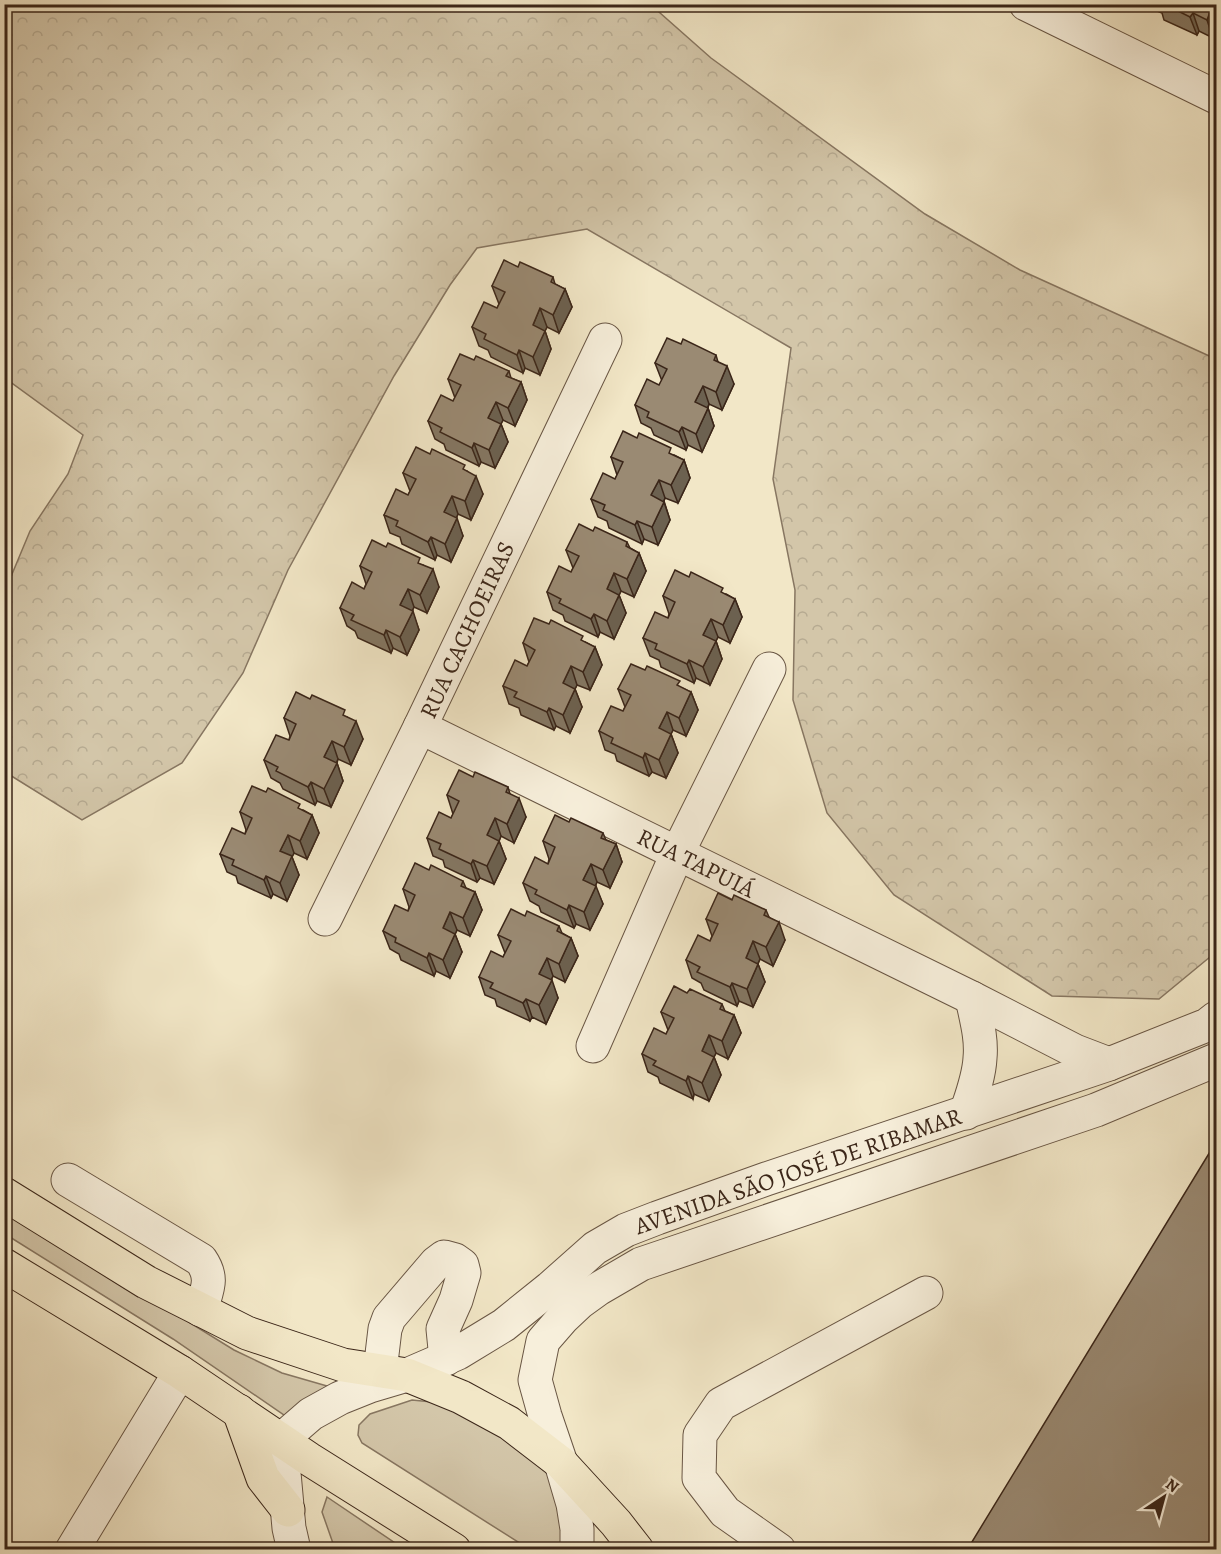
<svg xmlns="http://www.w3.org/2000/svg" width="1221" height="1554" font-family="Alegreya,serif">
<defs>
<pattern id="forest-crowns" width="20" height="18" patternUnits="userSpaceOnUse" patternTransform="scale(1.5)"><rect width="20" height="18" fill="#d3c6a9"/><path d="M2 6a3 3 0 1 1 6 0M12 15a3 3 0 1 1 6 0" fill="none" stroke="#b6aa91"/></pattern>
</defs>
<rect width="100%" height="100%" fill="#f2e7c7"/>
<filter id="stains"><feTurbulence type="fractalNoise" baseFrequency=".00333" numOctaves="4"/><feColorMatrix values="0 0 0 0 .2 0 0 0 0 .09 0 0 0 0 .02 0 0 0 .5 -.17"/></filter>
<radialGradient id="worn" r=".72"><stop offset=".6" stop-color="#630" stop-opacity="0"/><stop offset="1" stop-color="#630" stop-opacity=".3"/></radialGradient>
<g fill="#d3c6a9" stroke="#877661" stroke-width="1.5">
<polygon points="4,1208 234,1350 282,1373 334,1388 287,1417 173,1339 5,1234"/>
<polygon points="412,1400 452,1404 551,1470 564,1549 529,1549 362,1443 358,1435 359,1425 370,1414"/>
<polygon points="327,1497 404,1549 335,1549 322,1512"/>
</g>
<polygon fill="url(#forest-crowns)" stroke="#877661" stroke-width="1.5" points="5,4 651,5 711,58 925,214 1020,270 1216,359 1216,952 1159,999 1052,996 894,895 827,813 793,700 795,590 773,479 791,348 587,229 477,248 450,285 394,376 288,570 243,673 182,763 82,820 5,772 5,591 30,531 68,474 83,435 5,378"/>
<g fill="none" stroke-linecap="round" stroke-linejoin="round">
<defs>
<g id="minor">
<polyline points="1026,4 1216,97"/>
<polyline points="420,727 972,998 1075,1051 1109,1064"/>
<polyline points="325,919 420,727 605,340"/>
<polyline points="593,1046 677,854 769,669"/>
<path d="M966,1113c6,-18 13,-36 14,-55 2,-20 -4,-40 -8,-60"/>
<path d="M68,1180l133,80c13,19 6,29 0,50"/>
<polyline points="380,1371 385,1329 389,1318 436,1263 444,1257 455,1260 462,1265 464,1273 456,1300 443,1329 446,1359"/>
<polyline points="72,1550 180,1372"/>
<polyline points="294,1550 289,1528 281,1440 311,1414 340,1398 370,1386 407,1375 458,1353 504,1325 550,1288 595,1248 626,1230 657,1218 766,1179 1109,1064 1207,1025 1216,1018"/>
<polyline points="577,1550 577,1529 573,1504 561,1463 545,1416 535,1380 543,1341 563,1318 580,1302 598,1289 641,1264 1096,1110 1216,1060"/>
<polyline points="779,1550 725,1512 699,1478 700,1435 721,1404 926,1293"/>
</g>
<g id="major">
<polyline points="4,1194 146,1282 247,1333 343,1365 407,1375 461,1397 509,1423 561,1463 616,1523 637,1550"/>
<polyline points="4,1265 180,1372 309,1459 454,1550"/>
<polyline points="239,1411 263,1478 288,1510"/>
</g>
</defs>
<use href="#minor" stroke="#695644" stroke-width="35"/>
<use href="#major" stroke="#3b2619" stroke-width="35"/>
<use href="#minor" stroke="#f7efdb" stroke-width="33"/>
<use href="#major" stroke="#f2e7c7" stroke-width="33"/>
</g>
<g fill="#847763" stroke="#3b2619" stroke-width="1.5">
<polygon points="1151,4 1216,4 1216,30 1213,38 1199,31 1197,35 1164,20 1162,13 1152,9"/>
<polygon points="518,267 553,277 555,284 565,289 572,307 559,333 547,327 545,331 551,349 540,375 525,368 523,373 491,357 488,350 479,346 472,327 497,308 499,304 492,286"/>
<polygon points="681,344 716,355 718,362 734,384 722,410 709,404 708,408 714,426 702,452 688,445 686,450 654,435 651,428 641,423 635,405 659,385 662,381 655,363"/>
<polygon points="474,360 509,371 511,378 521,382 527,400 515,426 503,420 501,424 508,442 495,468 481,462 479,466 446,450 444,444 435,439 428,421 453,401 455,398 448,379"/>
<polygon points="674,455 684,460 690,478 678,503 665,498 664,501 670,520 658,545 644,539 642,544 609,528 607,521 598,517 591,499 615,479 617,475 611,457"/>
<polygon points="467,471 483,494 471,520 458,514 456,518 463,536 451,562 437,555 435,560 402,544 400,537 390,533 384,515 408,495 410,491 403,473"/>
<polygon points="627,542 630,548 639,553 646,571 634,597 621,591 619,595 626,613 614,639 600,632 598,637 565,621 563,615 553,610 547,592 571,572 573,568 566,550"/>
<polygon points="423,565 439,587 427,613 414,607 412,611 419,630 407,655 393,648 391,653 358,638 355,631 347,626 340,608 364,589 366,584 360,566"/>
<polygon points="726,594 735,599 742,617 730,643 718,637 716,641 722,659 710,685 696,678 694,683 661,667 659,660 650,656 643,638 668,618 669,614 663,596"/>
<polygon points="585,642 595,647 602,665 590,690 577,685 575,689 582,707 570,733 556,726 554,730 521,715 519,708 509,704 503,686 527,666 529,662 523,643"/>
<polygon points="682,688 691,692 698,710 686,736 673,730 671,734 678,753 666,778 652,772 649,776 617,761 615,754 605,750 599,731 623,711 625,707 618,689"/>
<polygon points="347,717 363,739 351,765 338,759 337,763 343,781 331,807 317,801 315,805 283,789 280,783 271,778 264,760 289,740 290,736 284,718"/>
<polygon points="473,777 508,787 510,794 526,817 514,843 501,836 499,841 506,859 494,884 480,878 477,882 445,867 443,860 433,856 427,838 451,818 453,814 447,795"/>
<polygon points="303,810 312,815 319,833 307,859 294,853 292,857 299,875 287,901 273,894 271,898 238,883 236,876 227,872 220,854 245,834 246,830 240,812"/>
<polygon points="569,822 603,833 606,840 616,844 622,862 610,888 597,882 595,886 603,904 590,930 576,924 574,928 541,912 539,906 530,901 523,883 548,864 549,859 543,841"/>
<polygon points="429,870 463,881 466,888 475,892 482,910 470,936 457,930 455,934 462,952 450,978 436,971 434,976 401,960 399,954 390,949 383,931 408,911 409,907 403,889"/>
<polygon points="732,900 766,910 769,917 785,940 773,966 760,959 758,964 765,982 753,1007 739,1001 737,1006 704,990 701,983 692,978 686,960 710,941 712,936 706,919"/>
<polygon points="525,916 559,926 562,933 571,938 578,956 565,982 553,976 551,980 558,998 546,1024 532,1017 530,1021 497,1006 495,999 485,995 479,977 503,957 505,953 498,935"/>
<polygon points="687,993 722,1004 725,1011 734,1015 741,1033 728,1059 716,1053 714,1057 721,1075 709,1101 694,1094 693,1099 660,1083 658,1077 648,1072 642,1054 666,1034 668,1030 661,1012"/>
</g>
<g fill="#6c6150" stroke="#3b2619" stroke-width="1.5">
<polygon points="1213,4 1216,4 1216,30 1213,38 1207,20"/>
<polygon points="1193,13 1199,31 1197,35 1190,17"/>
<polygon points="565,289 572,307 559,333 553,315"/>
<polygon points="540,308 547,327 540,341 545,331 551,349 540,375 533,357 533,325"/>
<polygon points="519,350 525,368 523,373 517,355"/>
<polygon points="727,366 734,384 722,410 716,392"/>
<polygon points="521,382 527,400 515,426 508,408"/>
<polygon points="703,386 709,404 702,421 695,402"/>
<polygon points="496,402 503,420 495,436 488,418"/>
<polygon points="708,408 714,426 702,452 696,434"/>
<polygon points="501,424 508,442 495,468 489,450"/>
<polygon points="682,427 688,445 686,450 679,432"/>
<polygon points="474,443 481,462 479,466 472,448"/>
<polygon points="684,460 690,478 678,503 671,485"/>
<polygon points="476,476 483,494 471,520 465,501"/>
<polygon points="659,480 665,498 658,514 651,495"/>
<polygon points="452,496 458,514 451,530 444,512"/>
<polygon points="664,502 670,520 658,545 652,527"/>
<polygon points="457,518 463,536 451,562 445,544"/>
<polygon points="637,521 644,539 642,544 635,525"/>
<polygon points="431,537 437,555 435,560 428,542"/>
<polygon points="639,553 646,571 634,597 627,579"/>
<polygon points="433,569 439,587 427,613 420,595"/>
<polygon points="614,573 621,591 617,600 619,595 626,613 614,639 607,621 607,589"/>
<polygon points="408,589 414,607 406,624 400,605"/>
<polygon points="735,599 742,617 730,643 723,625"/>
<polygon points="413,611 419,630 407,655 400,637"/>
<polygon points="594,614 600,632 598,637 591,619"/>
<polygon points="711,619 718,637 710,653 703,635"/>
<polygon points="386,630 393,648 391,653 384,635"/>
<polygon points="716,641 722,659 710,685 703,667"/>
<polygon points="595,647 602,665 590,690 583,672"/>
<polygon points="689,660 696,678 694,683 687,664"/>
<polygon points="571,666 577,685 569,701 563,683"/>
<polygon points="575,689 582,707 570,733 563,715"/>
<polygon points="691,692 698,710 686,736 679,718"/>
<polygon points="549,708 556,726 554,730 547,712"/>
<polygon points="667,712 673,730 665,746 659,728"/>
<polygon points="356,721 363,739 351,765 344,747"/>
<polygon points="671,734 678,753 666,778 659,760"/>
<polygon points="332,741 338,759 334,768 337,763 343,781 331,807 324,789 324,757"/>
<polygon points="645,753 652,772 649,776 643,758"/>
<polygon points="311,782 317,801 315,805 308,787"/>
<polygon points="519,798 526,817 514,843 507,824"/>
<polygon points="312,815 319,833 307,859 300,841"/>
<polygon points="495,818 501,836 498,844 499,841 506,859 494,884 487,866 487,835"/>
<polygon points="288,835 294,853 292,857 299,875 287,901 280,883 280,851"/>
<polygon points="616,844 622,862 610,888 603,870"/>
<polygon points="473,860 480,878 477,882 471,864"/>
<polygon points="591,864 597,882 590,898 583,880"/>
<polygon points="266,876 273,894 271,898 264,880"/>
<polygon points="596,886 603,904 590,930 584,912"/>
<polygon points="475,892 482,910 470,936 463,918"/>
<polygon points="569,905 576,924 574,928 567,910"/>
<polygon points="450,912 457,930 450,946 443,928"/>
<polygon points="779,922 785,940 773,966 766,947"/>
<polygon points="455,934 462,952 450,978 443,960"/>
<polygon points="571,938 578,956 565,982 559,964"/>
<polygon points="753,941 760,959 752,976 746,958"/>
<polygon points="429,953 436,971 434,976 427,958"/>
<polygon points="547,958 553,976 545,992 539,974"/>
<polygon points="758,964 765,982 753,1007 747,989"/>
<polygon points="552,980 558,998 546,1024 539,1005"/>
<polygon points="732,983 739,1001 737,1006 730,987"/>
<polygon points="526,999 532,1017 530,1021 523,1003"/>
<polygon points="734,1015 741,1033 728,1059 722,1041"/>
<polygon points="709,1035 716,1053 708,1069 702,1051"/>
<polygon points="714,1057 721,1075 709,1101 702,1083"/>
<polygon points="688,1076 694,1094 693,1099 686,1081"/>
</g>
<g fill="#9a8a73" stroke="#3b2619" stroke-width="1.5">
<polygon points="1164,4 1213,4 1207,20 1193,13 1190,17"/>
<polygon points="504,260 518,267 520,262 553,277 551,282 565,289 553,315 540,308 533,325 545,331 533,357 519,350 517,355 484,339 486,334 472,327 484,302 497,308 505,292 492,286"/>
<polygon points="667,338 681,344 683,339 716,355 714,360 727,366 716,392 703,386 695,402 708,408 696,434 682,427 679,432 647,417 649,412 635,405 647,379 659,385 667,369 655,363"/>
<polygon points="460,354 474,360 476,356 509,371 506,376 521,382 508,408 496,402 488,418 501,424 489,450 474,443 472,448 440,432 442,428 428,421 441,395 453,401 461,385 448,379"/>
<polygon points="623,431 637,438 639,433 671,448 669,453 684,460 671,485 659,480 651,495 664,502 652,527 637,521 635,525 603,510 605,505 591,499 603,473 615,479 623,462 611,457"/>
<polygon points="416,447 430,454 432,449 465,465 463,469 476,476 465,501 452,496 444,512 457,518 445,544 431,537 428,542 396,526 398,521 384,515 396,489 408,495 416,479 403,473"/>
<polygon points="579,524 593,531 595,527 627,542 626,546 639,553 627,579 614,573 607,589 619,595 607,621 594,614 591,619 559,603 561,599 547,592 559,566 571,572 579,556 566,550"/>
<polygon points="372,540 386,547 388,543 420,558 418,563 433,569 420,595 408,589 400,605 413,611 400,637 386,630 384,635 351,620 354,615 340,608 352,582 364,589 372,572 360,566"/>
<polygon points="675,570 689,577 691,572 723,588 721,592 735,599 723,625 711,619 703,635 716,641 703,667 689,660 687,664 655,649 657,644 643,638 655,612 668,618 675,602 663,596"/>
<polygon points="534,618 549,624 551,620 583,636 581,640 595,647 583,672 571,666 563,683 575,689 563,715 549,708 547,712 514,697 517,692 503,686 515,660 527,666 535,650 523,643"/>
<polygon points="631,664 645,670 647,666 680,681 677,685 691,692 679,718 667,712 659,728 671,734 659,760 645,753 643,758 611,743 613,738 599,731 611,706 623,711 631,695 618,689"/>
<polygon points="296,692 310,699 312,695 345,710 343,715 356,721 344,747 332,741 324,757 337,763 324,789 311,782 308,787 276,771 278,767 264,760 276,735 289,740 296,724 284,718"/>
<polygon points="459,770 473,777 475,772 508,787 506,792 519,798 507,824 495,818 487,835 499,841 487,866 473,860 471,864 439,849 441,844 427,838 439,812 451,818 459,801 447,795"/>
<polygon points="252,786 266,792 268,788 300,804 298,808 312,815 300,841 288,835 280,851 292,856 280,883 266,876 264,880 232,865 234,860 220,854 232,828 245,834 252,818 240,812"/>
<polygon points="555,815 569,822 571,818 603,833 601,838 616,844 603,870 591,864 583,880 596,886 584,912 569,905 567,910 535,894 537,890 523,883 535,857 548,864 555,847 543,841"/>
<polygon points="415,863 429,870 431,865 463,881 461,886 475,892 463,918 450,912 443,928 455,934 443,960 429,953 427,958 395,942 396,938 383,931 395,905 408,911 415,895 403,889"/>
<polygon points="718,893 732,900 734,895 766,910 764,915 779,922 766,947 753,941 746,958 758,964 747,989 732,983 730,987 697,972 700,967 686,960 698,935 710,941 718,924 706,919"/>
<polygon points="511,909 525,916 527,911 559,926 557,931 571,938 559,964 547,958 539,974 552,980 539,1005 526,999 523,1003 490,988 493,983 479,977 491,951 503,957 511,941 498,935"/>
<polygon points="674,986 687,993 690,989 722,1004 720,1009 734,1015 722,1041 709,1035 702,1051 714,1057 702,1083 688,1076 686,1081 653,1065 656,1061 642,1054 654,1028 666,1034 674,1018 661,1012"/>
<polygon points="1216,1142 1216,1550 967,1550"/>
</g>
<g text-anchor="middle" stroke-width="4.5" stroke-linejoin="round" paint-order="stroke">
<g font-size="24" fill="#3b2619" stroke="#f7efdb">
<text transform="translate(467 630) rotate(-65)" y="8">RUA CACHOEIRAS</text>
<text transform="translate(696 863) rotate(26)" y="8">RUA TAPUIÁ</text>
<text transform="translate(798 1171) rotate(-19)" y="8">AVENIDA SÃO JOSÉ DE RIBAMAR</text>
</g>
</g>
<rect width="1221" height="1554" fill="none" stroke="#f2e7c7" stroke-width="24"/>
<rect x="6" y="6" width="1209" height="1542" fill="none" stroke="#3b2619" stroke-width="3"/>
<rect x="12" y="12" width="1197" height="1530" fill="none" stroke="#3b2619" stroke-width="1.5"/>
<g transform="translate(1164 1497) rotate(36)" stroke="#f7efdb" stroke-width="4.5" paint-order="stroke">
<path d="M0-4.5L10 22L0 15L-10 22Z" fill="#3b2619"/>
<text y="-9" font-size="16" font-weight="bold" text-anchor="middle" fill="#3b2619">N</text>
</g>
<rect width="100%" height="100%" filter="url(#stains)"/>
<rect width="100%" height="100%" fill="url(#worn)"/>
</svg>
